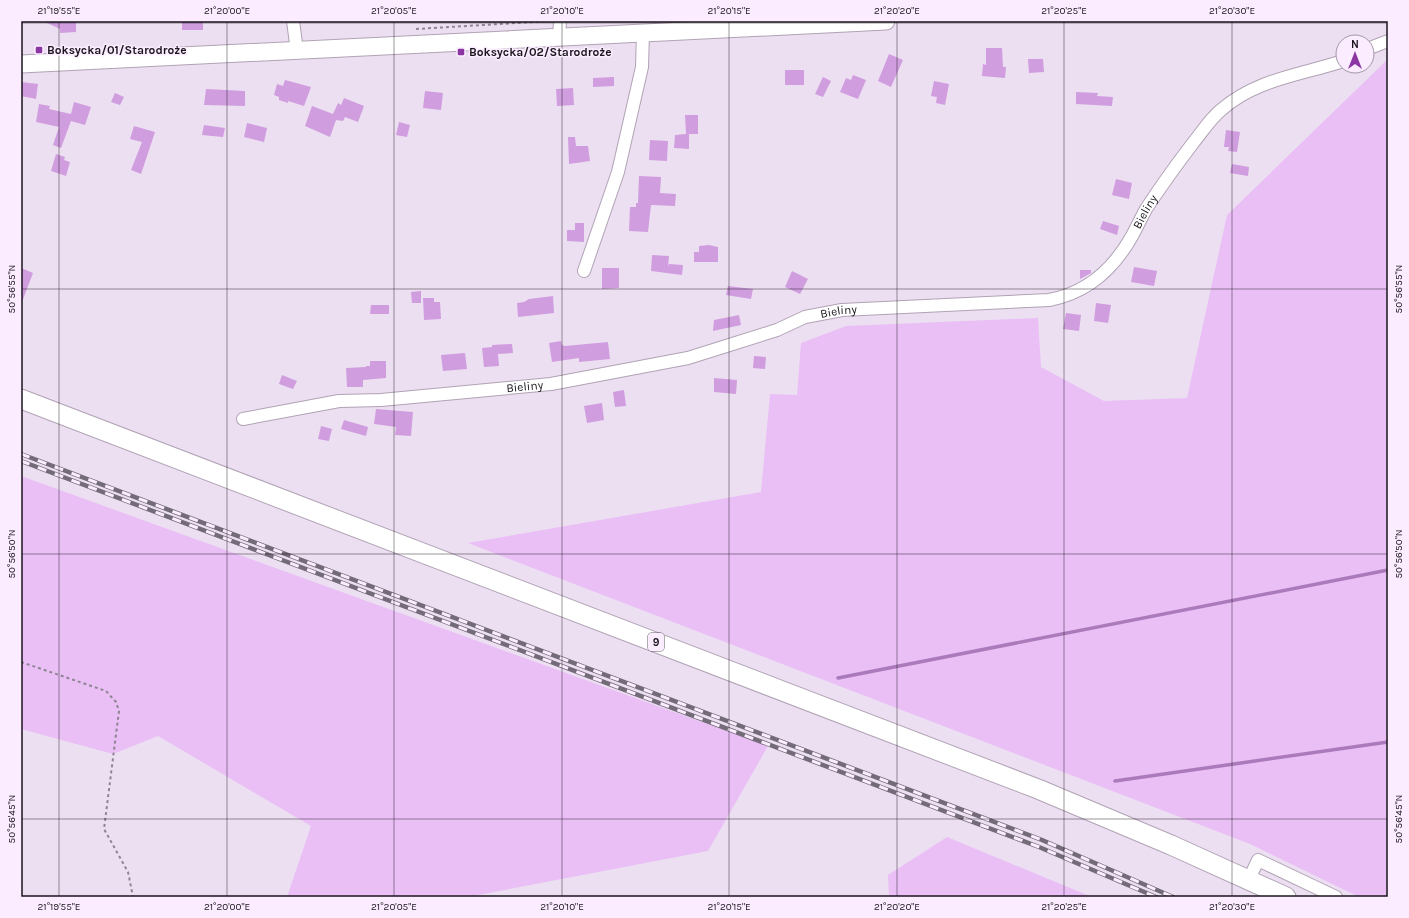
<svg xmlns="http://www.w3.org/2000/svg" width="1409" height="918" font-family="Karla,sans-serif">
<rect width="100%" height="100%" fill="#eddff2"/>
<g fill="#e9bff6">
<polygon points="1388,59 1388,897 1359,897 1250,844 468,543 761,492 770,394 797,395 801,343 846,326 1038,318 1041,367 1104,401 1187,398 1227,215"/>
<polygon points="21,476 768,746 708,851 468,897 287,897 311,826 158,736 113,754 21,729"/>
<polygon points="947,837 1092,897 889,897 888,875"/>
</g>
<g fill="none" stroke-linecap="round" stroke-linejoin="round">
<g stroke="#ab7aba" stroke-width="3.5">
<polyline points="838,678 1388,570"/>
<polyline points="1115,781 1388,742"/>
</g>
</g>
<g fill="#d09ddf">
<polygon points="43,21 76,21 76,32 60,33 60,29"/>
<rect x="182" y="21" width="21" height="9"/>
<polygon points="986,48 1002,48 1003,67 1006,67 1005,78 982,76 983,64 986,65"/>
<polygon points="889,54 903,60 891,87 878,81"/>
<polygon points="1028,59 1043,59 1044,72 1029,73"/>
<rect x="785" y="70" width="19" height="15"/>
<polygon points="853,75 866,80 858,99 840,92 846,78 851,80"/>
<polygon points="614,77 614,86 593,87 593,78"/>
<polygon points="823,77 831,81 823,97 815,94"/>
<polygon points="285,80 311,87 304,106 288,101 288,103 279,100 279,97 274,95 277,84 283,86"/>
<polygon points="934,81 949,84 945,105 936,103 937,97 931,96"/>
<polygon points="21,82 38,84 36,99 21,96"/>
<polygon points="573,88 574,105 557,106 556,89"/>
<polygon points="206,89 245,91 245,106 204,105"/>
<polygon points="425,91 443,93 441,110 423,108"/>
<polygon points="1076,92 1098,93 1097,96 1113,97 1112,106 1076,104"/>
<polygon points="115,93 124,97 120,105 111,102"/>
<polygon points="344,98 364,106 358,122 345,117 343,121 336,120 330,137 305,126 312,106 333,114 338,103 341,105"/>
<polygon points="74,102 91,107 85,125 71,121 61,148 53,145 59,127 36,122 39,104 50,106 49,109 71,114"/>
<polygon points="685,115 698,115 698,134 689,134 689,149 674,148 675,135 686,134"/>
<polygon points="399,122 410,125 407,137 396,135"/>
<polygon points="247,123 267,128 264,142 244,137"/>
<polygon points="204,125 225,128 223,137 202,135"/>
<polygon points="134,126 155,132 141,174 131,170 142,142 130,139"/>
<polygon points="1226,130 1240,132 1237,152 1228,151 1229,147 1224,147"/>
<polygon points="568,137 575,137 576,146 588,146 590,161 569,164"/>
<polygon points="650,140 668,141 667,161 649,160"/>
<polygon points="56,154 65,157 64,160 70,162 66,176 51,171"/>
<polygon points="1232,164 1249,167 1248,176 1230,173"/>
<polygon points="639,176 661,177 660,193 676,194 675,206 651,205 648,232 629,231 630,207 636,207 636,203 638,203"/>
<polygon points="1116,179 1132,183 1129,199 1112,195"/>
<polygon points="1103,221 1119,226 1117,235 1100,229"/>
<polygon points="575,223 584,223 584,242 567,241 567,230 575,230"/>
<polygon points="709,245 718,247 718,262 694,262 694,252 699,252 699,246"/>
<polygon points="652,255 669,256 668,267 669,264 683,265 682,275 651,271"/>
<polygon points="1134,267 1157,271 1154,286 1131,282"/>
<polygon points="21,268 33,273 22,302 21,302"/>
<polygon points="602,268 619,268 619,288 602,289"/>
<polygon points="1080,270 1091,270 1091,273 1080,279"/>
<polygon points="792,271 808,279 800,294 785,287"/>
<polygon points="728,286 753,289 751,299 726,295"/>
<polygon points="421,291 421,303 412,303 411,292"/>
<polygon points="553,296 554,313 518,317 517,303 524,302 529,299"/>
<polygon points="423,298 434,298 434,302 440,302 441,319 424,320"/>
<polygon points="1096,303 1111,305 1108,323 1094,321"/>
<polygon points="371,305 389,305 389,314 370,314"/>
<polygon points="1066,313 1081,315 1079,331 1063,329"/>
<polygon points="739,315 741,325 713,331 714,320"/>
<polygon points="561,341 562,345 565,346 608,342 610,359 579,362 579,358 552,362 549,343"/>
<polygon points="512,344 513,353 498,354 499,366 484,367 482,348 492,347 492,345"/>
<polygon points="465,353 467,369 443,371 441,355"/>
<polygon points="754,356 766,357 765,369 753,368"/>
<polygon points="370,361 386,361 386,378 363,380 363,387 347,387 346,368 366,367 366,366 370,366"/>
<polygon points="282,375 297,381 293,389 279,384"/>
<polygon points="714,378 737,380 736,394 714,392"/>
<polygon points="624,390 626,406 615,407 613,392"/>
<polygon points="602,403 604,420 587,423 584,406"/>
<polygon points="376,409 413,412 411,436 395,435 396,427 374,424"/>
<polygon points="344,420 368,427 366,436 341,429"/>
<polygon points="321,426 332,429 329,441 318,439"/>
</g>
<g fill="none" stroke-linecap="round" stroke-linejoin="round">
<defs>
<g id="street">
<polyline points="293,21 297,51"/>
<polyline points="559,38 560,21"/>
<polyline points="1367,49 1388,41"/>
<polyline points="584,271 618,172 642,67 643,33"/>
<path id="s1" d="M243,419l96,-18 42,-1 170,-16 137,-26 89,-28 28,-13 37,-7 207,-10c38,-7 64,-30 83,-64 5,-9 9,-18 14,-27 15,-23 31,-45 47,-66 9,-11 17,-24 28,-33 35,-31 80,-35 122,-49"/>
<polyline points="1249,879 1258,860 1336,897"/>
</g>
<polyline id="secondary" points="21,64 886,21"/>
<polyline id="primary" points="21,399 1038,789 1171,845 1286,897"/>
</defs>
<use href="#street" stroke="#b0a3b4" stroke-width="14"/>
<use href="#secondary" stroke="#b0a3b4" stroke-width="19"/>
<use href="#primary" stroke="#b0a3b4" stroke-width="21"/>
<g stroke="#8f8592" stroke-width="2" stroke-dasharray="3 3" stroke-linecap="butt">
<polyline points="416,29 550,21"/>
<polyline points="21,662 106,691 116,702 119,711 104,829 128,872 133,897"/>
</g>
<use href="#street" stroke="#fff" stroke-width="12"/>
<use href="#secondary" stroke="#fff" stroke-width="17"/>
<use href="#primary" stroke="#fff" stroke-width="19"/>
<defs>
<g id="rail">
<polyline points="21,454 1042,840 1173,897"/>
<polyline points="21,461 1039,847 1156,897"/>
</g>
</defs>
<use href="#rail" stroke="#736b77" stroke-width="4.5"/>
<use href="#rail" stroke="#fbedff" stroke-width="3" stroke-dasharray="9" stroke-linecap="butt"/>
</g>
<path fill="none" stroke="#1a151c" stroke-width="1" stroke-opacity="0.45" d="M59,21v876M227,21v876M394,21v876M562,21v876M729,21v876M897,21v876M1064,21v876M1232,21v876M21,23h1367M21,289h1367M21,554h1367M21,819h1367"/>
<g fill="#8b36a3" stroke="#fbedff" stroke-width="1.5">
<rect x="35" y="46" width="8" height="8" rx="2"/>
<rect x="457" y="48" width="8" height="8" rx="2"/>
</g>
<g text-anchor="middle" stroke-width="3" stroke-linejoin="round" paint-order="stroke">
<rect fill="#fbedff" stroke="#5e5660" stroke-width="1" x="648" y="633" width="16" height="18" rx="3"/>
<g font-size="11" font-weight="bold" fill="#1a151c">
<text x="656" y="646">9</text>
</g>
<g font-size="12" font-weight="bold" fill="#1a151c" stroke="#fbedff" text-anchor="start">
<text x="47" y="54">Boksycka/01/Starodroże</text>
<text x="469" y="56">Boksycka/02/Starodroże</text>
</g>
<g font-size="12" fill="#1a151c" stroke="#fbedff">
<text dy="4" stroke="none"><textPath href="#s1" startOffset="955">Bieliny</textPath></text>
<text dy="4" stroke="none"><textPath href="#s1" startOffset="608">Bieliny</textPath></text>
<text dy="4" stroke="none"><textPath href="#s1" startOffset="284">Bieliny</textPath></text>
</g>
</g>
<rect width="1409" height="918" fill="none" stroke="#fbedff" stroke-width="44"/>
<g transform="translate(1355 54)"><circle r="19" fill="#fbedff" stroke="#a197a4"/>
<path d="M0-3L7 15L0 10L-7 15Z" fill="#8b36a3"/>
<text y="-6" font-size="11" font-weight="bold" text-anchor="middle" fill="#1a151c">N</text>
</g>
<rect x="22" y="22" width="1365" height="874" fill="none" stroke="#1a151c" stroke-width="1.5"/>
<g font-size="10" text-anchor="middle" fill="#1a151c">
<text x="59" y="14">21°19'55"E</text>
<text x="227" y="14">21°20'00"E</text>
<text x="394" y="14">21°20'05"E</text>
<text x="562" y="14">21°20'10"E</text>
<text x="729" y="14">21°20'15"E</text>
<text x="897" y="14">21°20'20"E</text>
<text x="1064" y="14">21°20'25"E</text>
<text x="1232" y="14">21°20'30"E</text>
<text transform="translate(11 289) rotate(-90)" y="4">50°56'55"N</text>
<text transform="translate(1398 289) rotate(-90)" y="4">50°56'55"N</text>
<text transform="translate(11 554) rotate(-90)" y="4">50°56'50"N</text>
<text transform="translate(1398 554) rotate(-90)" y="4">50°56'50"N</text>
<text transform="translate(11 819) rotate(-90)" y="4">50°56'45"N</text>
<text transform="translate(1398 819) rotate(-90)" y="4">50°56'45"N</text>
<text x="59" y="910">21°19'55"E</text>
<text x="227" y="910">21°20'00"E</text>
<text x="394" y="910">21°20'05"E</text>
<text x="562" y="910">21°20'10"E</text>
<text x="729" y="910">21°20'15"E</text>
<text x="897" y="910">21°20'20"E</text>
<text x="1064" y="910">21°20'25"E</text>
<text x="1232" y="910">21°20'30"E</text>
</g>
</svg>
